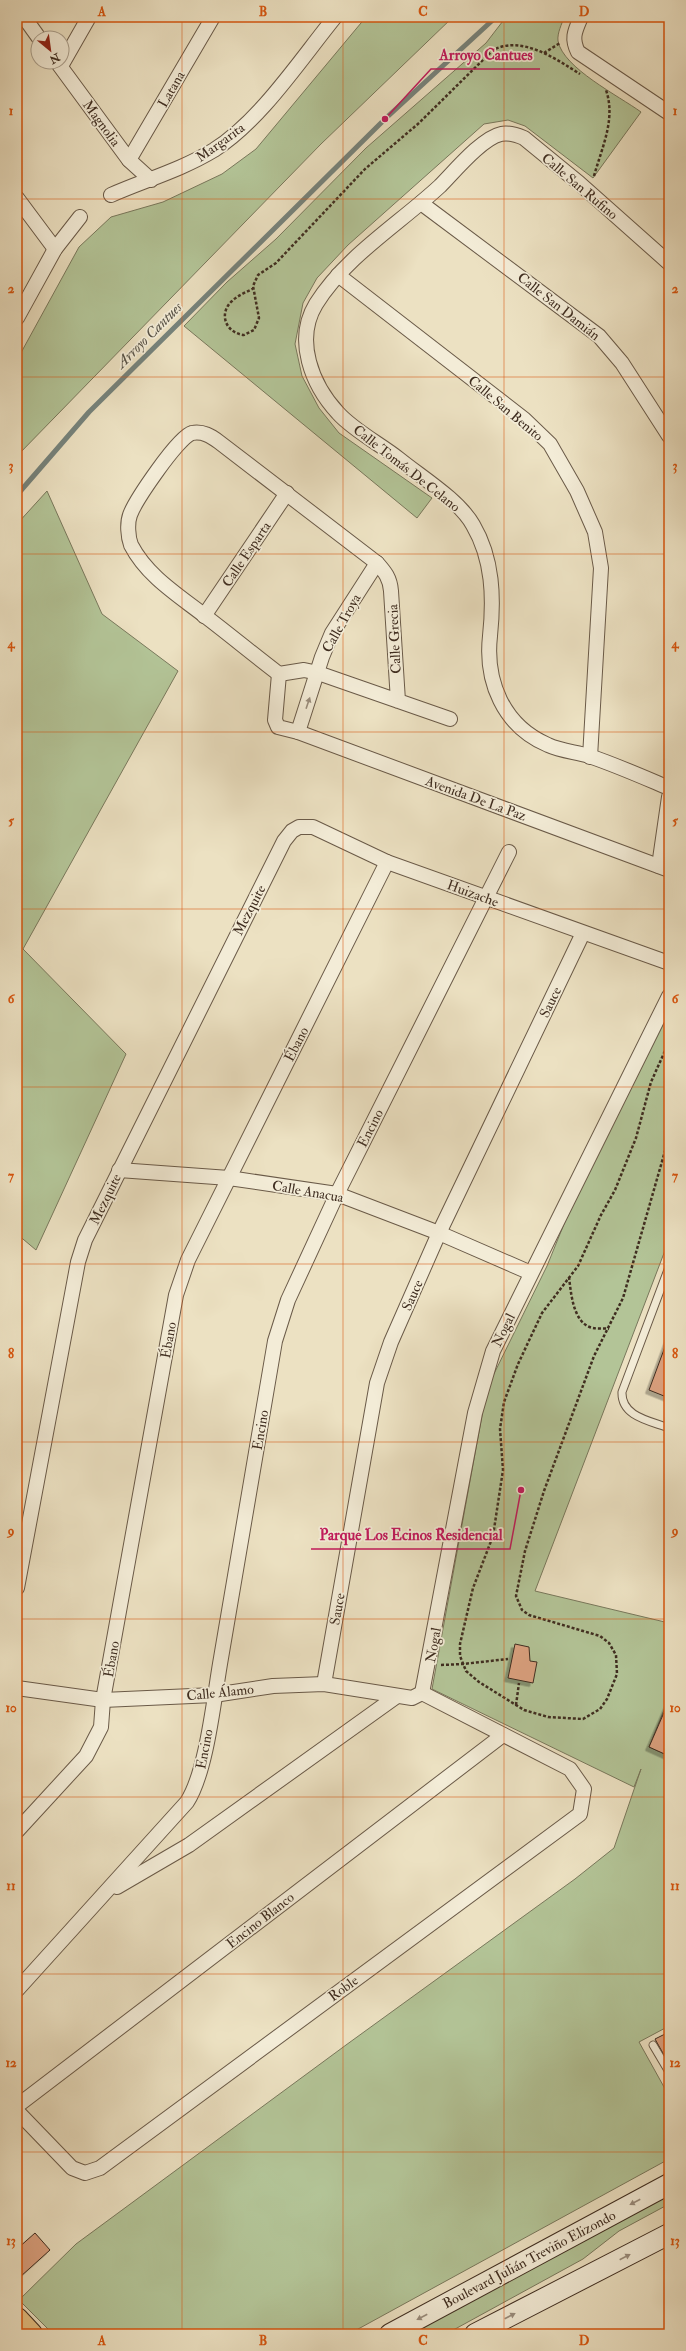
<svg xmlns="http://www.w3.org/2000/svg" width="686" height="2351" font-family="'IM FELL Double Pica',serif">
<defs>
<filter id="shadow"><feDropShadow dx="-3.5" dy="3.5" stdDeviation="0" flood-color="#0004"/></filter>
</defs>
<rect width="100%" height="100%" fill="#ece1c2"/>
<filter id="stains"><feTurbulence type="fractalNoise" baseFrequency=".005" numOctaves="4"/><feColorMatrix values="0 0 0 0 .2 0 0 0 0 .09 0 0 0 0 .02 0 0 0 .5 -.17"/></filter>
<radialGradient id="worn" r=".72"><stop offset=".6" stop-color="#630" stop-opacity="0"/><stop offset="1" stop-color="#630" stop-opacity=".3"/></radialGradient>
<g fill="#b3c497" stroke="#79785c">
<polygon points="366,17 453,17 321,144 17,456 17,360 79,247 111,217 163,202 222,174 256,149"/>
<path d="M506,17h58c-2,7 -7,16 -6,24 5,27 61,55 83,71l-48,66 -68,-52 -17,-6 -24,4 -136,121 -31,33 -14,25 -8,41 7,32 17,32 20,25 93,65 -15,20 -233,-192 43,-44 49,-43 90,-91 120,-105z"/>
<polygon points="47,491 102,614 178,671 23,949 126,1054 36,1250 17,1234 17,524"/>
<polygon points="669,1012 669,1240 535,1591 669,1623 669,1698 649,1747 669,1756 669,2026 639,2042 669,2096 669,2159 349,2334 53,2334 19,2300 76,2244 346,2045 575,1879 614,1848 641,1769 634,1787 432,1689 487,1388 547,1266 577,1192 642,1060"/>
<polygon points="669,2195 669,2204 619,2231 583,2259 446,2334 409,2334"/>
</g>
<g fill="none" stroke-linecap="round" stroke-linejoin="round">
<polyline stroke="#76837c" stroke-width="5" points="17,495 89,412 385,119 496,17"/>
</g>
<g fill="#dba17f" stroke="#3f2d20" filter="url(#shadow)">
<polygon points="669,1336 669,1398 649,1390"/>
<polygon points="515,1644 529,1647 530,1661 537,1662 533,1683 508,1678"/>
<polygon points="669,1701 669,1756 649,1747"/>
<polygon points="669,2032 669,2064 655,2039"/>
<polygon points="35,2233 50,2250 20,2277 17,2274 17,2249"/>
</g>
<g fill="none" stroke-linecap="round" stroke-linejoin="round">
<defs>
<g id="service">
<path d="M669,1267l-47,125c-1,25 29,29 47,36"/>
<polyline points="653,2045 669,2072"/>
</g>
<g id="minor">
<polyline points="24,17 39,38"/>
<path d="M581,17c-6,14 -10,21 -3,35l91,61"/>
<polyline points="57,62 129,160 151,180"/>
<polyline points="61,66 89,17"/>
<polyline points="129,160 213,17"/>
<path d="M111,195c34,-15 70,-25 103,-45 47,-30 86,-90 121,-133"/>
<polyline points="17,198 55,249"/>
<polyline points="421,203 599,336 622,363 669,436"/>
<path d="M669,263l-90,-80 -55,-45c-7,-3 -15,-6 -23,-4 -19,4 -47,38 -61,52 -41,38 -94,70 -124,118 -22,36 -4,81 22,109 15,17 42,31 61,46 22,18 60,41 74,66 20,34 21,73 17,111 -5,45 13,90 58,109 13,6 28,7 41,11 27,9 54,21 80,32"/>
<polyline points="338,275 524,419 550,444 577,491 595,532 601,568 590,757"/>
<polyline points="17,318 55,249 80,217"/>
<polyline points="204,616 287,493"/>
<polyline points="279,674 275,720 278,727 298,732 669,870"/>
<path d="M398,701l-7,-110c-1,-13 -6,-19 -14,-28l-158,-121c-8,-6 -16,-11 -27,-9 -14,4 -57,68 -62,82 -3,8 -2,22 1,30 16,31 47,50 74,71 25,19 49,39 74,58l25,-4 14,3 132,46"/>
<polyline points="298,732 322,657 332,633 377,563"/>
<polyline points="659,866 669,797"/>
<polyline points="119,1170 229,1178 337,1194 439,1233 531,1273"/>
<polyline points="17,1588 78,1262 85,1240 284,841 292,831 299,827 313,827 387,862 669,963"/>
<polyline points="324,1684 377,1383 391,1342 439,1233 583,933"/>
<polyline points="17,1688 103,1700 214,1695 273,1686 324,1684 412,1698 422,1693"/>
<polyline points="422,1693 475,1413 493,1351 669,996"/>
<polyline points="17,1831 86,1756 101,1727 103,1700 176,1295 188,1260 387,862"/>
<polyline points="117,1887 189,1845 397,1696"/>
<path d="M17,1990l170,-188c20,-31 27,-105 34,-144 18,-105 36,-211 54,-317l13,-41 49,-106 172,-342"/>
<polyline points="17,2106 503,1735"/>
<polyline points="17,2111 72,2168 85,2173 100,2168 580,1814 584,1789 570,1769 422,1693"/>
</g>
<g id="secondary">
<polyline points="390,2334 669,2184"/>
<polyline points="475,2334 669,2234"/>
</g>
<polyline id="primary" points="17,2319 31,2334"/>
</defs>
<use href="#service" stroke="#6a5a48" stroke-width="9"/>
<use href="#minor" stroke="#6a5a48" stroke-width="16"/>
<use href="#secondary" stroke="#3f2d20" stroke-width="22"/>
<use href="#primary" stroke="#3f2d20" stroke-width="24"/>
<g stroke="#3f2d20" stroke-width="2.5" stroke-dasharray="3 2" stroke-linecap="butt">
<polyline points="544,53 560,43"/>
<path d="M594,176c8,-29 22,-57 12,-86"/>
<path d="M254,288c-7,4 -16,7 -22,13 -14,13 -6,32 12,34l10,-5 5,-12 -6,-32 5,-11 18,-12 89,-94 54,-46 74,-73c29,-15 63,9 87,24"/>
<polyline points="669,1042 651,1082 636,1138 615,1190 601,1215 578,1266 542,1313 518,1364 504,1402 500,1429 503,1470 493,1536 473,1588 460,1644 460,1656 466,1671 479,1682 524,1710 548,1717 583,1719 600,1709 607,1699 617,1674 616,1655 609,1643 600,1636 529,1615 522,1610 516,1596 525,1551 544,1491 594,1356 623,1298 669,1137"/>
<path d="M569,1277c2,16 4,47 24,51 5,1 11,0 16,1"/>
<polyline points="441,1665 463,1664 508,1659"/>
<polyline points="516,1705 519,1683"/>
</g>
<use href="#service" stroke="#f3ecd7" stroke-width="7"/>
<use href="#minor" stroke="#f3ecd7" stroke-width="14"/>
<use href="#secondary" stroke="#f3ecd7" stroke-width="20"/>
<use href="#primary" stroke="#e6c081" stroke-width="22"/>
</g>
<defs><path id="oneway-solid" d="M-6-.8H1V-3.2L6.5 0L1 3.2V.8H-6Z"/></defs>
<g fill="#998c7c">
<use href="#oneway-solid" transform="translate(308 703) rotate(-71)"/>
<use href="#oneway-solid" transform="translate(635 2202) rotate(152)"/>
<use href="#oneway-solid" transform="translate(625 2257) rotate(-27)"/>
<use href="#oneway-solid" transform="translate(510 2316) rotate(-27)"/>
<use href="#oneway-solid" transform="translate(422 2317) rotate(152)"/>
</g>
<path fill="none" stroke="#d7550e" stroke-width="1" stroke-opacity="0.55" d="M182,17v2317M343,17v2317M504,17v2317M17,199h652M17,377h652M17,554h652M17,732h652M17,909h652M17,1087h652M17,1264h652M17,1442h652M17,1619h652M17,1797h652M17,1974h652M17,2152h652"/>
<g text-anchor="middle" stroke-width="3.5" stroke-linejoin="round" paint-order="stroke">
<g font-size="14" fill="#3f2d20" stroke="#f3ecd7">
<text transform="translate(171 89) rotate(-60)" y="5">Latana</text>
<text transform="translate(102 123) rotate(54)" y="5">Magnolia</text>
<text transform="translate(220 142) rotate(-36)" y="5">Margarita</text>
<text transform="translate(580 186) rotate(40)" y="5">Calle San Rufino</text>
<text transform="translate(559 306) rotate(38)" y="5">Calle San Damián</text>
<text transform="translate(506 408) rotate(40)" y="5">Calle San Benito</text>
<text transform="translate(407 468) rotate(38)" y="5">Calle Tomás De Celano</text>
<text transform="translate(246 554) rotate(-56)" y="5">Calle Esparta</text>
<text transform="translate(341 623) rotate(-61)" y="5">Calle Troya</text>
<text transform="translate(394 639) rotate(-93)" y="5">Calle Grecia</text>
<text transform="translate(476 798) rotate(20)" y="5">Avenida De La Paz</text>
<text transform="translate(473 893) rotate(20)" y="5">Huizache</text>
<text transform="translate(249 910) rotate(-63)" y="5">Mezquite</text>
<text transform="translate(550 1002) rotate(-64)" y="5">Sauce</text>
<text transform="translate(296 1044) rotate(-63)" y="5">Ébano</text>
<text transform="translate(370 1128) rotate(-63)" y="5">Encino</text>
<text transform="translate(308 1191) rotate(10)" y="5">Calle Anacua</text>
<text transform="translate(105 1199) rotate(-64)" y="5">Mezquite</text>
<text transform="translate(412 1295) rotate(-66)" y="5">Sauce</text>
<text transform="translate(503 1330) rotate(-64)" y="5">Nogal</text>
<text transform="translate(168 1340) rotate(-80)" y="5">Ébano</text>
<text transform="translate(260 1430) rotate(-80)" y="5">Encino</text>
<text transform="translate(337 1609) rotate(-80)" y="5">Sauce</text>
<text transform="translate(433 1645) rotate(-80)" y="5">Nogal</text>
<text transform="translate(111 1659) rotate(-80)" y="5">Ébano</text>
<text transform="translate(220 1692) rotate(-6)" y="5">Calle Álamo</text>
<text transform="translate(204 1749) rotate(-79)" y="5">Encino</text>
<text transform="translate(260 1920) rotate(-38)" y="5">Encino Blanco</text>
<text transform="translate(343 1988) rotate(-36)" y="5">Roble</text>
<text transform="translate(529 2259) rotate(-28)" y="5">Boulevard Julián Treviño Elizondo</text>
</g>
<g font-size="15" font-style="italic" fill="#565146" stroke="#f3ecd7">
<text transform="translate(149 335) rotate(-45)" y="5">Arroyo Cantues</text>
</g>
</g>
<path fill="none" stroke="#c2185b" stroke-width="1.5" d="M385 119L431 69H540M521 1490L510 1549H311"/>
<g fill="#c2185b" stroke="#f3ecd7" stroke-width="1.5">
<circle cx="385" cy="119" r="4"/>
<circle cx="521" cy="1490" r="4"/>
</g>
<g font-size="15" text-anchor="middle" font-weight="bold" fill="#c2185b" stroke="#f3ecd7" stroke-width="3.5" stroke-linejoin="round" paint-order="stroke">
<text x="486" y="60">Arroyo Cantues</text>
<text x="411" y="1540">Parque Los Ecinos Residencial</text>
</g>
<rect width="686" height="2351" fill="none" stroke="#ece1c2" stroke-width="44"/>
<g transform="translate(50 50) rotate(151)"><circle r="19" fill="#f3ecd7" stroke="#aba08e"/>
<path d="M0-3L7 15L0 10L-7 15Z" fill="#8f2418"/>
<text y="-6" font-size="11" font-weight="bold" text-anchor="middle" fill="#3f2d20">N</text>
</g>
<rect x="22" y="22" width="642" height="2307" fill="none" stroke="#d7550e" stroke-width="1.5"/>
<g font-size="13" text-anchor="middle" font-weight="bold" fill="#d7550e">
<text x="102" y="16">A</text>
<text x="263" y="16">B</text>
<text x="423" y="16">C</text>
<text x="584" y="16">D</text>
<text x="11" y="115">1</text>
<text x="675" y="115">1</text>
<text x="11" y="293">2</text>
<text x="675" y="293">2</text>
<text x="11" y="470">3</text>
<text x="675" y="470">3</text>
<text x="11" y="648">4</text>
<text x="675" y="648">4</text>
<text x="11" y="825">5</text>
<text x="675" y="825">5</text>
<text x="11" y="1003">6</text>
<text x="675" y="1003">6</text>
<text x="11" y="1180">7</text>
<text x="675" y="1180">7</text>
<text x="11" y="1358">8</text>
<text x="675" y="1358">8</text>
<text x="11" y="1535">9</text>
<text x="675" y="1535">9</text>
<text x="11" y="1712">10</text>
<text x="675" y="1712">10</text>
<text x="11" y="1890">11</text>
<text x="675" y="1890">11</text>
<text x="11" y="2067">12</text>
<text x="675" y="2067">12</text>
<text x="11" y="2245">13</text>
<text x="675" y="2245">13</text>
<text x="102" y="2345">A</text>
<text x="263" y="2345">B</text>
<text x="423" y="2345">C</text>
<text x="584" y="2345">D</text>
</g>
<rect width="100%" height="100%" filter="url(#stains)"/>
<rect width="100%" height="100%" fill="url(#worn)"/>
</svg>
